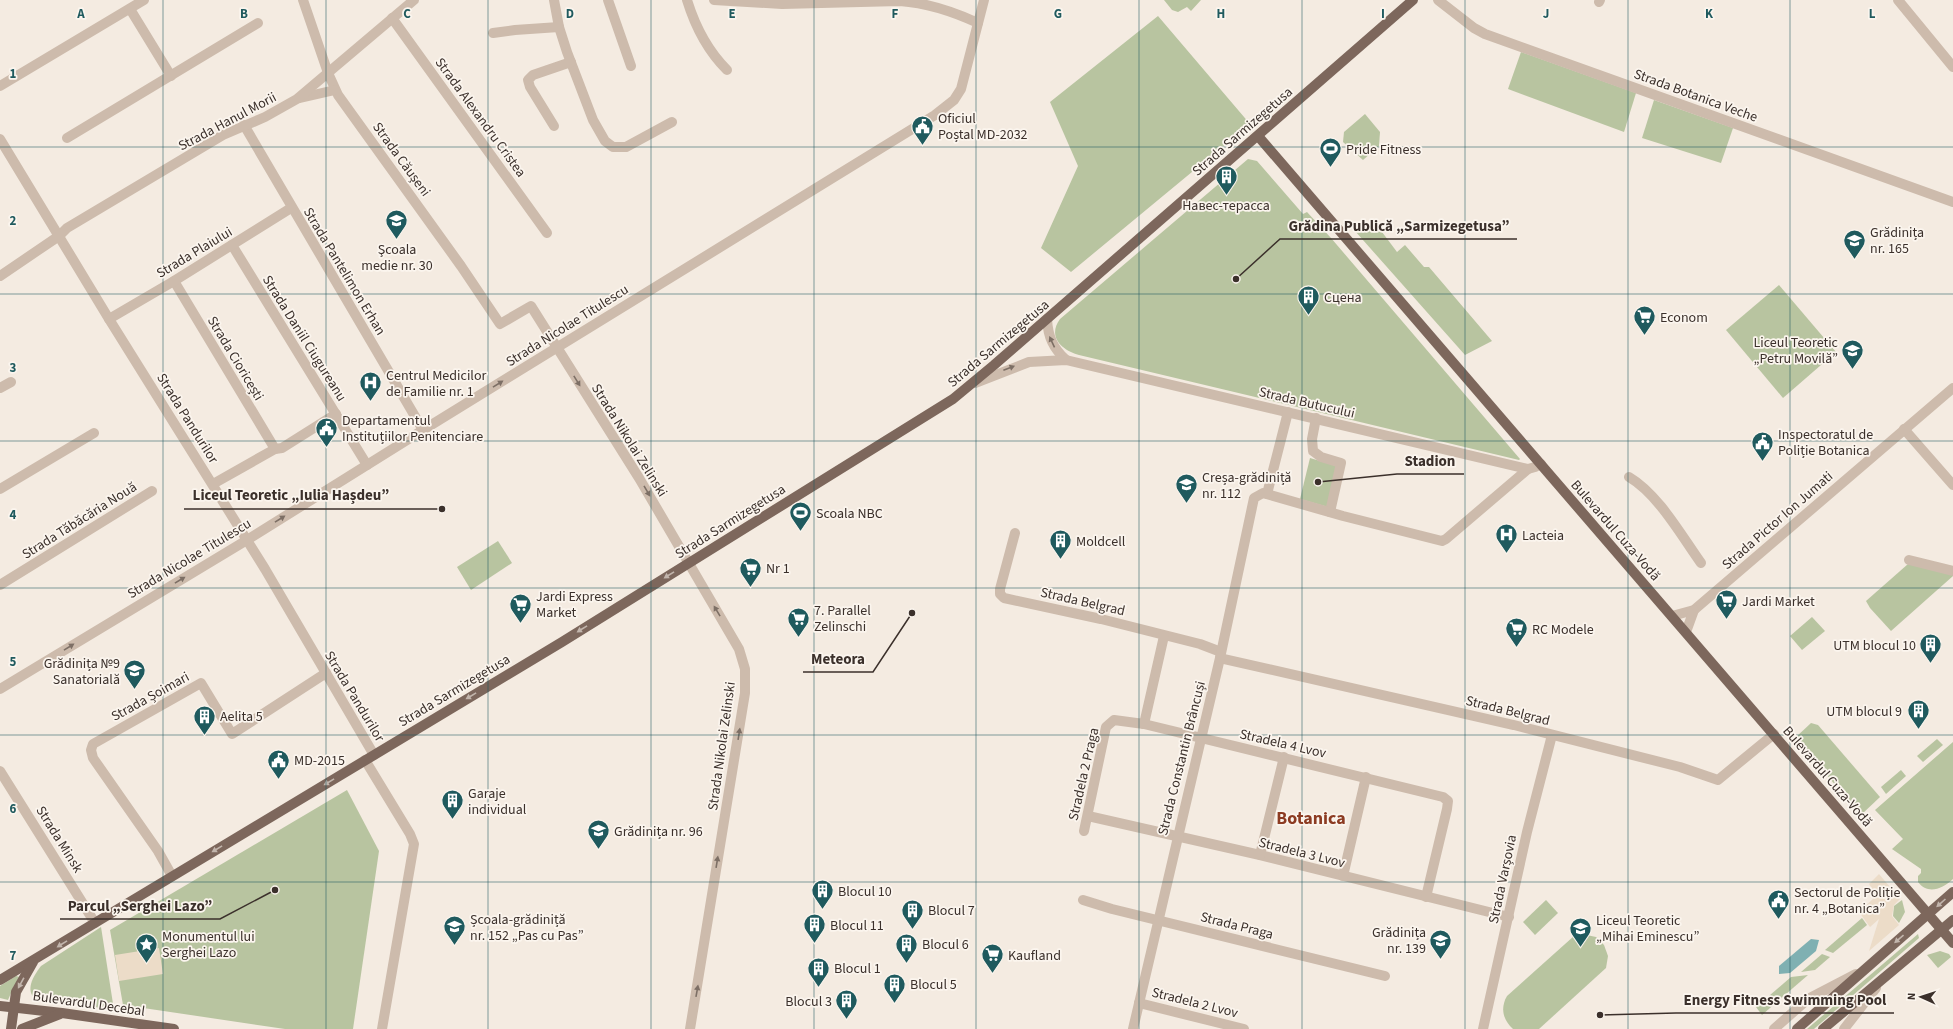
<svg xmlns="http://www.w3.org/2000/svg" width="1953" height="1029" font-family="'Source Sans 3',sans-serif">
<rect width="100%" height="100%" fill="#f4ebe1"/>
<g fill="#b8c4a0">
<polygon points="1164,0 1201,0 1191,11 1187,7 1178,12 1172,10"/>
<polygon points="1158,16 1250,124 1071,272 1041,248 1078,166 1050,102"/>
<polygon points="1521,52 1636,93 1624,132 1508,89"/>
<polygon points="1654,100 1733,128 1721,163 1642,138"/>
<polygon points="1365,114 1380,132 1379,146 1363,160 1343,142 1344,132"/>
<path d="M1248,159l9,2 46,53 4,-2 24,26 189,221 -1,1 -440,-105c-17,-5 -32,-18 -19,-36z"/>
<polygon points="1376,224 1397,252 1405,245 1424,267 1429,267 1492,341 1465,355 1355,231"/>
<polygon points="1779,285 1836,352 1783,398 1726,330"/>
<polygon points="1310,458 1337,466 1328,507 1300,499"/>
<polygon points="498,541 512,563 471,590 457,567"/>
<polygon points="1908,564 1953,575 1953,576 1891,631 1870,608 1866,601"/>
<polygon points="1812,617 1825,631 1802,650 1790,636"/>
<polygon points="1811,723 1818,725 1880,797 1861,815 1795,738"/>
<polygon points="1937,739 1943,745 1923,762 1917,756"/>
<path d="M1953,742v137c-11,10 -25,16 -35,3v-6l3,-3v-4l-29,-20 11,-10 -28,-29z"/>
<polygon points="1901,770 1906,776 1886,794 1881,787"/>
<polygon points="347,790 379,851 353,1029 285,1029 123,1005 110,930"/>
<polygon points="1546,900 1558,913 1535,935 1523,922"/>
<polygon points="1902,900 1905,912 1899,923 1893,916 1894,906"/>
<polygon points="1862,918 1867,925 1833,953 1825,950"/>
<path d="M101,927l13,83 -80,-12c-9,-10 1,-24 7,-32z"/>
<path d="M1582,934l14,3 8,8 4,11 -2,12 -67,61h-26c-10,-9 -13,-21 -6,-33l67,-60z"/>
<polygon points="1918,934 1919,938 1814,1029 1807,1029"/>
<polygon points="1940,951 1949,954 1951,957 1938,968 1927,955"/>
<polygon points="1822,954 1830,957 1815,970 1801,972"/>
<polygon points="1808,975 1762,1015 1756,1007 1791,977"/>
<polygon points="16,976 20,977 14,986 8,1000 0,998 0,986"/>
</g>
<g fill="#ecdcc8">
<polygon points="1879,874 1900,899 1894,905 1892,916 1899,925 1869,951 1879,919 1870,927 1859,912 1873,899 1874,891 1869,884"/>
<polygon points="159,948 163,974 119,981 115,955"/>
</g>
<polygon fill="#7fb0b2" points="1811,939 1819,940 1816,951 1790,973 1779,974 1779,966"/>
<g fill="none" stroke-linecap="round" stroke-linejoin="round">
<g stroke="#cdbbac" stroke-width="10">
<polyline points="303,0 328,73 338,95 461,266 500,324 531,306 639,478 739,649 745,669 745,693 690,1029"/>
<polyline points="554,0 559,27 567,52 593,120 605,141 613,147 626,147 672,122"/>
<polyline points="608,0 631,66"/>
<path d="M687,0c8,26 20,50 40,70"/>
<path d="M714,0l68,4 118,-3c28,2 52,10 78,22"/>
<polyline points="1438,0 1474,28 1485,34 1953,202"/>
<polyline points="1898,0 1953,67"/>
<polyline points="1599,2 1600,0"/>
<polyline points="130,9 171,76"/>
<polyline points="392,18 547,233"/>
<polyline points="493,33 515,30 559,27"/>
<polyline points="0,86 144,0"/>
<polyline points="300,98 335,90"/>
<polyline points="244,125 423,430"/>
<polyline points="554,126 530,87 528,80 533,75 571,62"/>
<polyline points="67,138 258,23"/>
<polyline points="0,139 109,319 265,569 374,755"/>
<polyline points="232,245 367,465"/>
<polyline points="0,276 59,236 67,228 223,135 265,117 297,99 414,0"/>
<polyline points="174,281 275,449"/>
<polyline points="109,319 174,281 291,208"/>
<path d="M1047,319c1,18 6,29 19,41"/>
<polyline points="975,383 1029,362 1066,360 1528,469 1535,467 1541,464"/>
<polyline points="0,388 11,382"/>
<polyline points="1316,418 1312,439 1313,451 1321,457 1341,463 1330,512"/>
<polyline points="1904,429 1953,485"/>
<path d="M1629,477c29,17 52,58 72,86"/>
<polyline points="213,484 275,449 282,448 336,414"/>
<polyline points="0,489 94,433"/>
<polyline points="1267,494 1288,412"/>
<polyline points="1015,533 1000,589 1000,594 1004,598 1101,619 1200,644 1221,652"/>
<polyline points="1909,560 1953,571"/>
<polyline points="0,585 152,491"/>
<polyline points="1672,616 1694,610 1953,388"/>
<polyline points="1686,632 1694,610"/>
<polyline points="1220,658 1514,725 1680,767 1718,780 1774,734"/>
<polyline points="0,689 247,540 423,430 935,115 954,100 961,89 984,0"/>
<polyline points="1144,724 1164,636"/>
<polyline points="365,760 410,834 414,844 382,1029"/>
<polyline points="0,771 95,923"/>
<polyline points="1088,816 1260,855 1509,917"/>
<polyline points="1084,831 1106,727 1114,720 1144,724 1443,797 1448,801 1447,809 1426,897"/>
<polyline points="1260,855 1284,757"/>
<polyline points="172,876 158,851 93,758 91,750 93,744 201,683 232,734 326,673"/>
<polyline points="1343,876 1366,777"/>
<polyline points="1083,900 1112,909 1385,976"/>
<polyline points="1139,1003 1244,1029"/>
<polyline points="1133,1029 1220,658 1254,498 1263,493 1343,516 1442,541 1446,539 1528,469"/>
<polyline points="1483,1029 1527,832 1552,735"/>
<polyline points="1774,1029 1808,999 1856,974"/>
<polyline points="1844,1029 1876,988"/>
</g>
<g stroke="#7d675c" stroke-width="10">
<polyline points="1258,136 1953,943"/>
<polyline points="0,980 562,642 953,399 994,365 1413,0"/>
<polyline points="0,1006 62,1013 174,1029"/>
<polyline points="11,1029 16,992 33,962"/>
<polyline points="22,1029 60,1014"/>
<polyline points="1797,1029 1953,892"/>
<polyline points="1823,1029 1953,920"/>
</g>
</g>
<defs><path id="oneway-solid" d="M-6-.8H1V-3.2L6.5 0L1 3.2V.8H-6Z"/></defs>
<g fill="#7d6f65">
<use href="#oneway-solid" transform="translate(1052 342) rotate(-115)"/>
<use href="#oneway-solid" transform="translate(1009 368) rotate(-21)"/>
<use href="#oneway-solid" transform="translate(577 381) rotate(58)"/>
<use href="#oneway-solid" transform="translate(498 384) rotate(-32)"/>
<use href="#oneway-solid" transform="translate(647 491) rotate(60)"/>
<use href="#oneway-solid" transform="translate(280 519) rotate(-32)"/>
<use href="#oneway-solid" transform="translate(180 580) rotate(-31)"/>
<use href="#oneway-solid" transform="translate(717 611) rotate(-121)"/>
<use href="#oneway-solid" transform="translate(69 647) rotate(-32)"/>
<use href="#oneway-solid" transform="translate(739 734) rotate(-81)"/>
<use href="#oneway-solid" transform="translate(717 862) rotate(-81)"/>
<use href="#oneway-solid" transform="translate(697 991) rotate(-80)"/>
</g>
<g fill="#c2b5ac">
<use href="#oneway-solid" transform="translate(669 575) rotate(148)"/>
<use href="#oneway-solid" transform="translate(582 629) rotate(148)"/>
<use href="#oneway-solid" transform="translate(471 696) rotate(149)"/>
<use href="#oneway-solid" transform="translate(329 782) rotate(149)"/>
<use href="#oneway-solid" transform="translate(217 849) rotate(149)"/>
<use href="#oneway-solid" transform="translate(1941 903) rotate(138)"/>
<use href="#oneway-solid" transform="translate(1899 939) rotate(139)"/>
<use href="#oneway-solid" transform="translate(62 944) rotate(148)"/>
<use href="#oneway-solid" transform="translate(21 983) rotate(119)"/>
</g>
<path fill="none" stroke="#1f5a5e" stroke-width="1" stroke-opacity="0.55" d="M163,0v1029M326,0v1029M488,0v1029M651,0v1029M814,0v1029M976,0v1029M1139,0v1029M1302,0v1029M1465,0v1029M1628,0v1029M1790,0v1029M0,147h1953M0,294h1953M0,441h1953M0,588h1953M0,735h1953M0,882h1953"/>
<defs>
<symbol id="civic-pin" viewBox="-11 -11 22 30"><path d="M0 17L-7.5 6A9.5 9.5 0 1 1 7.5 6Z" fill="#1f5a5e" stroke="#fbf5ee"/><path d="M-.6-6.5H3V-4.5H.6V-3L4-1V1h2V6H-6V1h2V-1L-.6-3ZM-1.2 2.5V6h2.4V2.5Z" fill="#fff"/></symbol>
<symbol id="stadium-pin" viewBox="-11 -11 22 30"><path d="M0 17L-7.5 6A9.5 9.5 0 1 1 7.5 6Z" fill="#1f5a5e" stroke="#fbf5ee"/><path d="M0-5a6.5 5 0 1 0 0 10a6.5 5 0 1 0 0-10ZM-3.5-1.8h7v3.6h-7Z" fill="#fff"/></symbol>
<symbol id="building-pin" viewBox="-11 -11 22 30"><path d="M0 17L-7.5 6A9.5 9.5 0 1 1 7.5 6Z" fill="#1f5a5e" stroke="#fbf5ee"/><path d="M-4-6H4V6H1V3H-1V6H-4ZM-2.5-4.3h1.7v1.8h-1.7ZM.8-4.3h1.7v1.8H.8ZM-2.5-1h1.7V.8h-1.7ZM.8-1h1.7V.8H.8Z" fill="#fff"/></symbol>
<symbol id="school-pin" viewBox="-11 -11 22 30"><path d="M0 17L-7.5 6A9.5 9.5 0 1 1 7.5 6Z" fill="#1f5a5e" stroke="#fbf5ee"/><path d="M0-5L7-2L0 1L-7-2ZM-4 1L0 2.5L4 1V4Q0 6-4 4Z" fill="#fff"/></symbol>
<symbol id="supermarket-pin" viewBox="-11 -11 22 30"><path d="M0 17L-7.5 6A9.5 9.5 0 1 1 7.5 6Z" fill="#1f5a5e" stroke="#fbf5ee"/><path d="M-6-5.5h2.5l.6 2H6L4.5 2H-2.5L-4.4-4H-6ZM-1.5 3.2a1.3 1.3 0 1 0 .1 0ZM3 3.2a1.3 1.3 0 1 0 .1 0Z" fill="#fff"/></symbol>
<symbol id="hospital-pin" viewBox="-11 -11 22 30"><path d="M0 17L-7.5 6A9.5 9.5 0 1 1 7.5 6Z" fill="#1f5a5e" stroke="#fbf5ee"/><path d="M-5-5h3v3.5h4V-5h3V5h-3V1.5h-4V5h-3Z" fill="#fff"/></symbol>
<symbol id="sight-pin" viewBox="-11 -11 22 30"><path d="M0 17L-7.5 6A9.5 9.5 0 1 1 7.5 6Z" fill="#1f5a5e" stroke="#fbf5ee"/><path d="M0-6L1.8-2.2L6-1.7L2.9 1.2L3.7 5.4L0 3.3L-3.7 5.4L-2.9 1.2L-6-1.7L-1.8-2.2Z" fill="#fff"/></symbol>
</defs>
<g fill-rule="evenodd">
<use href="#civic-pin" x="910" y="114" width="25" height="34"/>
<use href="#stadium-pin" x="1318" y="136" width="25" height="34"/>
<use href="#building-pin" x="1214" y="164" width="25" height="34"/>
<use href="#school-pin" x="384" y="208" width="25" height="34"/>
<use href="#school-pin" x="1842" y="228" width="25" height="34"/>
<use href="#building-pin" x="1296" y="284" width="25" height="34"/>
<use href="#supermarket-pin" x="1632" y="304" width="25" height="34"/>
<use href="#school-pin" x="1840" y="338" width="25" height="34"/>
<use href="#hospital-pin" x="358" y="370" width="25" height="34"/>
<use href="#civic-pin" x="314" y="416" width="25" height="34"/>
<use href="#civic-pin" x="1750" y="430" width="25" height="34"/>
<use href="#school-pin" x="1174" y="472" width="25" height="34"/>
<use href="#stadium-pin" x="788" y="500" width="25" height="34"/>
<use href="#hospital-pin" x="1494" y="522" width="25" height="34"/>
<use href="#building-pin" x="1048" y="528" width="25" height="34"/>
<use href="#supermarket-pin" x="738" y="556" width="25" height="34"/>
<use href="#supermarket-pin" x="1714" y="588" width="25" height="34"/>
<use href="#supermarket-pin" x="508" y="592" width="25" height="34"/>
<use href="#supermarket-pin" x="786" y="606" width="25" height="34"/>
<use href="#supermarket-pin" x="1504" y="616" width="25" height="34"/>
<use href="#building-pin" x="1918" y="632" width="25" height="34"/>
<use href="#school-pin" x="122" y="658" width="25" height="34"/>
<use href="#building-pin" x="1906" y="698" width="25" height="34"/>
<use href="#building-pin" x="192" y="704" width="25" height="34"/>
<use href="#civic-pin" x="266" y="748" width="25" height="34"/>
<use href="#building-pin" x="440" y="788" width="25" height="34"/>
<use href="#school-pin" x="586" y="818" width="25" height="34"/>
<use href="#building-pin" x="810" y="878" width="25" height="34"/>
<use href="#civic-pin" x="1766" y="888" width="25" height="34"/>
<use href="#building-pin" x="900" y="898" width="25" height="34"/>
<use href="#building-pin" x="802" y="912" width="25" height="34"/>
<use href="#school-pin" x="442" y="914" width="25" height="34"/>
<use href="#school-pin" x="1568" y="916" width="25" height="34"/>
<use href="#school-pin" x="1428" y="928" width="25" height="34"/>
<use href="#sight-pin" x="134" y="932" width="25" height="34"/>
<use href="#building-pin" x="894" y="932" width="25" height="34"/>
<use href="#supermarket-pin" x="980" y="942" width="25" height="34"/>
<use href="#building-pin" x="806" y="956" width="25" height="34"/>
<use href="#building-pin" x="882" y="972" width="25" height="34"/>
<use href="#building-pin" x="834" y="988" width="25" height="34"/>
</g>
<g text-anchor="middle" stroke-width="3.5" stroke-linejoin="round" paint-order="stroke">
<g font-size="14" fill="#3b302b" stroke="#fbf5ee">
<text transform="translate(1696 95) rotate(20)" y="5">Strada Botanica Veche</text>
<text transform="translate(481 117) rotate(54)" y="5">Strada Alexandru Cristea</text>
<text transform="translate(227 121) rotate(-28)" y="5">Strada Hanul Morii</text>
<text transform="translate(1242 131) rotate(-41)" y="5">Strada Sarmizegetusa</text>
<text transform="translate(402 159) rotate(54)" y="5">Strada Căușeni</text>
<text transform="translate(194 252) rotate(-31)" y="5">Strada Plaiului</text>
<text transform="translate(345 271) rotate(59)" y="5">Strada Pantelimon Erhan</text>
<text transform="translate(567 325) rotate(-32)" y="5">Strada Nicolae Titulescu</text>
<text transform="translate(305 338) rotate(58)" y="5">Strada Daniil Ciugureanu</text>
<text transform="translate(998 343) rotate(-40)" y="5">Strada Sarmizegetusa</text>
<text transform="translate(236 358) rotate(59)" y="5">Strada Cioricești</text>
<text transform="translate(1307 402) rotate(13)" y="5">Strada Butucului</text>
<text transform="translate(188 418) rotate(58)" y="5">Strada Pandurilor</text>
<text transform="translate(630 440) rotate(58)" y="5">Strada Nikolai Zelinski</text>
<text transform="translate(79 520) rotate(-32)" y="5">Strada Tăbăcăria Nouă</text>
<text transform="translate(1777 520) rotate(-41)" y="5">Strada Pictor Ion Jumati</text>
<text transform="translate(730 521) rotate(-32)" y="5">Strada Sarmizegetusa</text>
<text transform="translate(1616 530) rotate(49)" y="5">Bulevardul Cuza-Vodă</text>
<text transform="translate(189 558) rotate(-31)" y="5">Strada Nicolae Titulescu</text>
<text transform="translate(1083 601) rotate(13)" y="5">Strada Belgrad</text>
<text transform="translate(454 690) rotate(-31)" y="5">Strada Sarmizegetusa</text>
<text transform="translate(150 696) rotate(-29)" y="5">Strada Șoimari</text>
<text transform="translate(355 696) rotate(59)" y="5">Strada Pandurilor</text>
<text transform="translate(1508 710) rotate(14)" y="5">Strada Belgrad</text>
<text transform="translate(1283 743) rotate(13)" y="5">Stradela 4 Lvov</text>
<text transform="translate(721 746) rotate(-82)" y="5">Strada Nikolai Zelinski</text>
<text transform="translate(1181 758) rotate(-76)" y="5">Strada Constantin Brâncuși</text>
<text transform="translate(1083 774) rotate(-77)" y="5">Stradela 2 Praga</text>
<text transform="translate(1828 776) rotate(49)" y="5">Bulevardul Cuza-Vodă</text>
<text transform="translate(60 839) rotate(58)" y="5">Strada Minsk</text>
<text transform="translate(1302 852) rotate(14)" y="5">Stradela 3 Lvov</text>
<text transform="translate(1502 879) rotate(-78)" y="5">Strada Varșovia</text>
<text transform="translate(1237 925) rotate(14)" y="5">Strada Praga</text>
<text transform="translate(1195 1002) rotate(14)" y="5">Stradela 2 Lvov</text>
<text transform="translate(89 1003) rotate(8)" y="5">Bulevardul Decebal</text>
</g>
<g font-size="14" fill="#3b302b" stroke="#fbf5ee" text-anchor="start">
<text x="938" y="123">Oficiul<tspan x="938" dy="16">Poștal MD-2032</tspan></text>
<text x="1346" y="154">Pride Fitness</text>
<text x="1226" y="210" text-anchor="middle">Навес-терасса</text>
<text x="1870" y="237">Grădinița<tspan x="1870" dy="16">nr. 165</tspan></text>
<text x="397" y="254" text-anchor="middle">Şcoala<tspan x="397" dy="16">medie nr. 30</tspan></text>
<text x="1324" y="302">Сцена</text>
<text x="1660" y="322">Econom</text>
<text x="1838" y="347" text-anchor="end">Liceul Teoretic<tspan x="1838" dy="16">„Petru Movilă”</tspan></text>
<text x="386" y="380">Centrul Medicilor<tspan x="386" dy="16">de Familie nr. 1</tspan></text>
<text x="342" y="425">Departamentul<tspan x="342" dy="16">Instituțiilor Penitenciare</tspan></text>
<text x="1778" y="439">Inspectoratul de<tspan x="1778" dy="16">Poliție Botanica</tspan></text>
<text x="1202" y="482">Creșa-grădiniță<tspan x="1202" dy="16">nr. 112</tspan></text>
<text x="816" y="518">Scoala NBC</text>
<text x="1522" y="540">Lacteia</text>
<text x="1076" y="546">Moldcell</text>
<text x="766" y="573">Nr 1</text>
<text x="536" y="601">Jardi Express<tspan x="536" dy="16">Market</tspan></text>
<text x="1742" y="606">Jardi Market</text>
<text x="814" y="615">7. Parallel<tspan x="814" dy="16">Zelinschi</tspan></text>
<text x="1532" y="634">RC Modele</text>
<text x="1916" y="650" text-anchor="end">UTM blocul 10</text>
<text x="120" y="668" text-anchor="end">Grădinița №9<tspan x="120" dy="16">Sanatorială</tspan></text>
<text x="1902" y="716" text-anchor="end">UTM blocul 9</text>
<text x="220" y="721">Aelita 5</text>
<text x="294" y="765">MD-2015</text>
<text x="468" y="798">Garaje<tspan x="468" dy="16">individual</tspan></text>
<text x="614" y="836">Grădinița nr. 96</text>
<text x="838" y="896">Blocul 10</text>
<text x="1794" y="897">Sectorul de Poliție<tspan x="1794" dy="16">nr. 4 „Botanica”</tspan></text>
<text x="928" y="915">Blocul 7</text>
<text x="470" y="924">Școala-grădiniță<tspan x="470" dy="16">nr. 152 „Pas cu Pas”</tspan></text>
<text x="1596" y="925">Liceul Teoretic<tspan x="1596" dy="16">„Mihai Eminescu”</tspan></text>
<text x="830" y="930">Blocul 11</text>
<text x="1426" y="937" text-anchor="end">Grădinița<tspan x="1426" dy="16">nr. 139</tspan></text>
<text x="162" y="941">Monumentul lui<tspan x="162" dy="16">Serghei Lazo</tspan></text>
<text x="922" y="949">Blocul 6</text>
<text x="1008" y="960">Kaufland</text>
<text x="834" y="973">Blocul 1</text>
<text x="910" y="989">Blocul 5</text>
<text x="832" y="1006" text-anchor="end">Blocul 3</text>
</g>
<g font-size="18" font-weight="bold" fill="#8c3b22" stroke="#fbf5ee">
<text x="1311" y="824">Botanica</text>
</g>
</g>
<g font-size="13" text-anchor="middle" font-weight="bold" fill="#1f5a5e" stroke="#fbf5ee" stroke-width="3.5" stroke-linejoin="round" paint-order="stroke">
<text x="81" y="18">A</text>
<text x="244" y="18">B</text>
<text x="407" y="18">C</text>
<text x="570" y="18">D</text>
<text x="732" y="18">E</text>
<text x="895" y="18">F</text>
<text x="1058" y="18">G</text>
<text x="1221" y="18">H</text>
<text x="1383" y="18">I</text>
<text x="1546" y="18">J</text>
<text x="1709" y="18">K</text>
<text x="1872" y="18">L</text>
<text x="13" y="78">1</text>
<text x="13" y="225">2</text>
<text x="13" y="372">3</text>
<text x="13" y="519">4</text>
<text x="13" y="666">5</text>
<text x="13" y="813">6</text>
<text x="13" y="960">7</text>
</g>
<path fill="none" stroke="#3b302b" stroke-width="1.5" d="M1236 279L1280 239H1517M1318 482L1397 474H1464M442 509L397 509H184M912 613L873 672H803M275 890L220 919H60M1600 1015L1676 1013H1894"/>
<g fill="#3b302b" stroke="#fbf5ee" stroke-width="1.5">
<circle cx="1236" cy="279" r="4"/>
<circle cx="1318" cy="482" r="4"/>
<circle cx="442" cy="509" r="4"/>
<circle cx="912" cy="613" r="4"/>
<circle cx="275" cy="890" r="4"/>
<circle cx="1600" cy="1015" r="4"/>
</g>
<g font-size="15" text-anchor="middle" font-weight="bold" fill="#3b302b" stroke="#fbf5ee" stroke-width="3.5" stroke-linejoin="round" paint-order="stroke">
<text x="1399" y="231">Grădina Publică „Sarmizegetusa”</text>
<text x="1430" y="466">Stadion</text>
<text x="291" y="500">Liceul Teoretic „Iulia Hașdeu”</text>
<text x="838" y="664">Meteora</text>
<text x="140" y="911">Parcul „Serghei Lazo”</text>
<text x="1785" y="1005">Energy Fitness Swimming Pool</text>
</g>
<g transform="translate(1921 997) rotate(273)" stroke="#fbf5ee" stroke-width="3" paint-order="stroke">
<path d="M0-3L7 15L0 10L-7 15Z" fill="#3b302b"/>
<text y="-6" font-size="11" font-weight="bold" text-anchor="middle" fill="#3b302b">N</text>
</g>
</svg>
